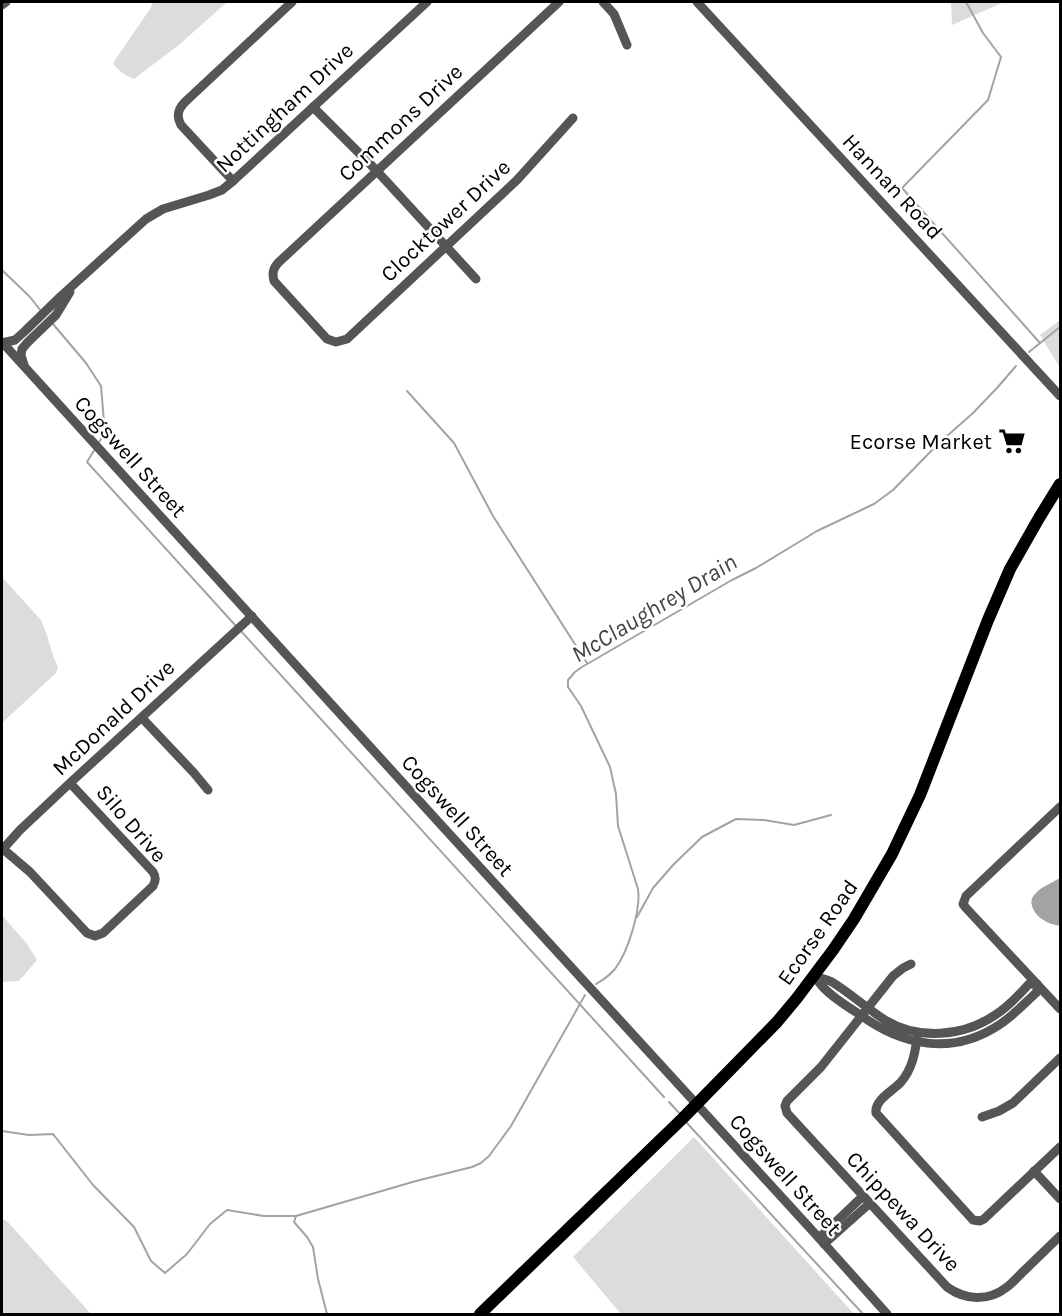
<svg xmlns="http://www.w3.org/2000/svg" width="1062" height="1316" font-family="Karla,sans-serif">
<rect width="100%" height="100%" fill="#fff"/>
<g fill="#dcdcdc">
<path d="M153,2h74l-47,42 -46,35c-9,-4 -16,-8 -21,-16l37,-54z"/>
<polygon points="951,2 1004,2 952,25"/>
<polygon points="1060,320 1060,368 1040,335"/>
<polygon points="2,577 41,620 47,635 53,656 58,667 56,673 2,723"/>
<polygon points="2,915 27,944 37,960 19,981 2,982"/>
<polygon points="694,1137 854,1314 621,1314 573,1257"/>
<polygon points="2,1220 6,1220 91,1314 2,1314"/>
</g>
<path fill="#a3a3a3" d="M1060,878v48c-6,-1 -13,-3 -18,-7 -8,-5 -15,-18 -7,-25 7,-8 17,-11 25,-16z"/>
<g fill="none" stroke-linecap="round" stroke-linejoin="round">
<g stroke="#a3a3a3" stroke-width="2">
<polyline points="966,2 983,33 1001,57 988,100 902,188 1040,343"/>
<polyline points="2,270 30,297 41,311"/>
<polyline points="53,324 86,363 101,386 104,422 101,439 98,444"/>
<polyline points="1029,352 1060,327"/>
<polyline points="407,391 454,443 493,516 587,663"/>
<polyline points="95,449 87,462 236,626"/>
<polyline points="240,630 664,1097"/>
<polyline points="637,917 653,888 674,864 702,837 736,819 764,820 794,825 831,815"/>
<path d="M596,984c7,-4 14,-9 19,-15 13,-17 26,-59 23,-80l-20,-63 -2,-32 -6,-27 -29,-61 -13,-19v-7l7,-8 7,-5 150,-87 24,-12 61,-37 57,-27 19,-14 45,-46 35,-31 24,-25 19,-22"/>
<polyline points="669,1102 681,1115"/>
<polyline points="686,1122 863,1314"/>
<polyline points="2,1131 29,1135 53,1134 93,1185 134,1227 151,1261 165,1273 187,1254 210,1224 227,1210 264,1216 296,1216 416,1181 472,1167 481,1163 489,1156 511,1126 585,995"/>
<polyline points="296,1216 294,1222 307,1237 313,1247 318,1279 327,1314"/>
</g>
<g stroke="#555" stroke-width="9">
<path d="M559,2l-280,260c-6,6 -7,11 -5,19l53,58 9,3 11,-3 170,-159 56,-62"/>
<polyline points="603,2 614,14 627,45"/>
<polyline points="697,2 1060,396"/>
<polyline points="2,5 6,2"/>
<polyline points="313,107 376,170 476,279"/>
<path d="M233,181l-52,-56c-5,-9 -3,-16 4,-23l107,-100"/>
<polyline points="2,342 443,827 819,1238 887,1314"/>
<polyline points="2,343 15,340 24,332 60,297 146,219 163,209 209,195 222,190 233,181 427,2"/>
<polyline points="24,365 21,355 22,349 27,343 56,315 70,292"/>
<polyline points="142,718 194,773 208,790"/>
<path d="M70,783l83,89c3,5 3,8 0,14l-50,47 -8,3 -8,-3 -57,-61 -27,-23 17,-19 50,-47 182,-167"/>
<polyline points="1060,807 966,896 963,904 966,908 1060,1009"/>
<path d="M911,964l-8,4 -10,8 -72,91 -34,34 -2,5 2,7 160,174c18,13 41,15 60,0 7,-5 13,-13 20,-19 11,-11 22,-21 33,-32"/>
<path d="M814,976c6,2 12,3 18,6 18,11 34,26 53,38 33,20 78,17 110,-5 13,-8 24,-20 34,-31h8v8c-12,11 -24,24 -38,33 -47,31 -97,21 -140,-11 -11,-7 -24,-15 -33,-24 -5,-4 -8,-10 -12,-14z"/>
<path d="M917,1038c-2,16 -5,31 -16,44 -8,9 -27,18 -25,31l97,107 7,1 4,-2 76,-72"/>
<polyline points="982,1117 999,1111 1013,1103 1060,1058"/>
<polyline points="1034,1171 1060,1199"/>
<polyline points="819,1238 863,1196"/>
<polyline points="824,1244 870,1203"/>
</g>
<polyline stroke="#000" stroke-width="12" points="480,1314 683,1118 777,1022 797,998 833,950 854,919 892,854 920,795 988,620 1010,569 1039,518 1060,484"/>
</g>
<defs>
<symbol id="supermarket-bare" viewBox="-9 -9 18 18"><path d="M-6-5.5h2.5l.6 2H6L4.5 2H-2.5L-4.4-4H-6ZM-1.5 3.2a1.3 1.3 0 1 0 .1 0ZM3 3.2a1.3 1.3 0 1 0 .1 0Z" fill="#000" stroke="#fff" stroke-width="2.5" paint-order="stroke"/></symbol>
</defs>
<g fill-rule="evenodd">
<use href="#supermarket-bare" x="993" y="422" width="38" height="38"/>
</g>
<g text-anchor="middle" stroke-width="5" stroke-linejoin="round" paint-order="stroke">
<g font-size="22" fill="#000" stroke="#fff">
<text transform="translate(284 107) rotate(-43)" y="8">Nottingham Drive</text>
<text transform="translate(400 122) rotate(-43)" y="8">Commons Drive</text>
<text transform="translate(893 186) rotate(47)" y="8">Hannan Road</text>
<text transform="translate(445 220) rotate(-43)" y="8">Clocktower Drive</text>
<text transform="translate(131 456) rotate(48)" y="8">Cogswell Street</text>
<text transform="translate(113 717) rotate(-43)" y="8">McDonald Drive</text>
<text transform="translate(458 815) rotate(48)" y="8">Cogswell Street</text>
<text transform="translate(132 823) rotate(49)" y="8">Silo Drive</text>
<text transform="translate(817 932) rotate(-55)" y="8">Ecorse Road</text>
<text transform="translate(786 1174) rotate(48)" y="8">Cogswell Street</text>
<text transform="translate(904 1211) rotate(47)" y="8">Chippewa Drive</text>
</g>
<g font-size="22" fill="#000" stroke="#fff" text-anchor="end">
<text x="992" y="449">Ecorse Market</text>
</g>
<g font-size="24" font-style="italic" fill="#444" stroke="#fff">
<text transform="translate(654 608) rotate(-31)" y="8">McClaughrey Drain</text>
</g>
</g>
<rect width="1062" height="1316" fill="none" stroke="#000000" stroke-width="6"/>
</svg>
